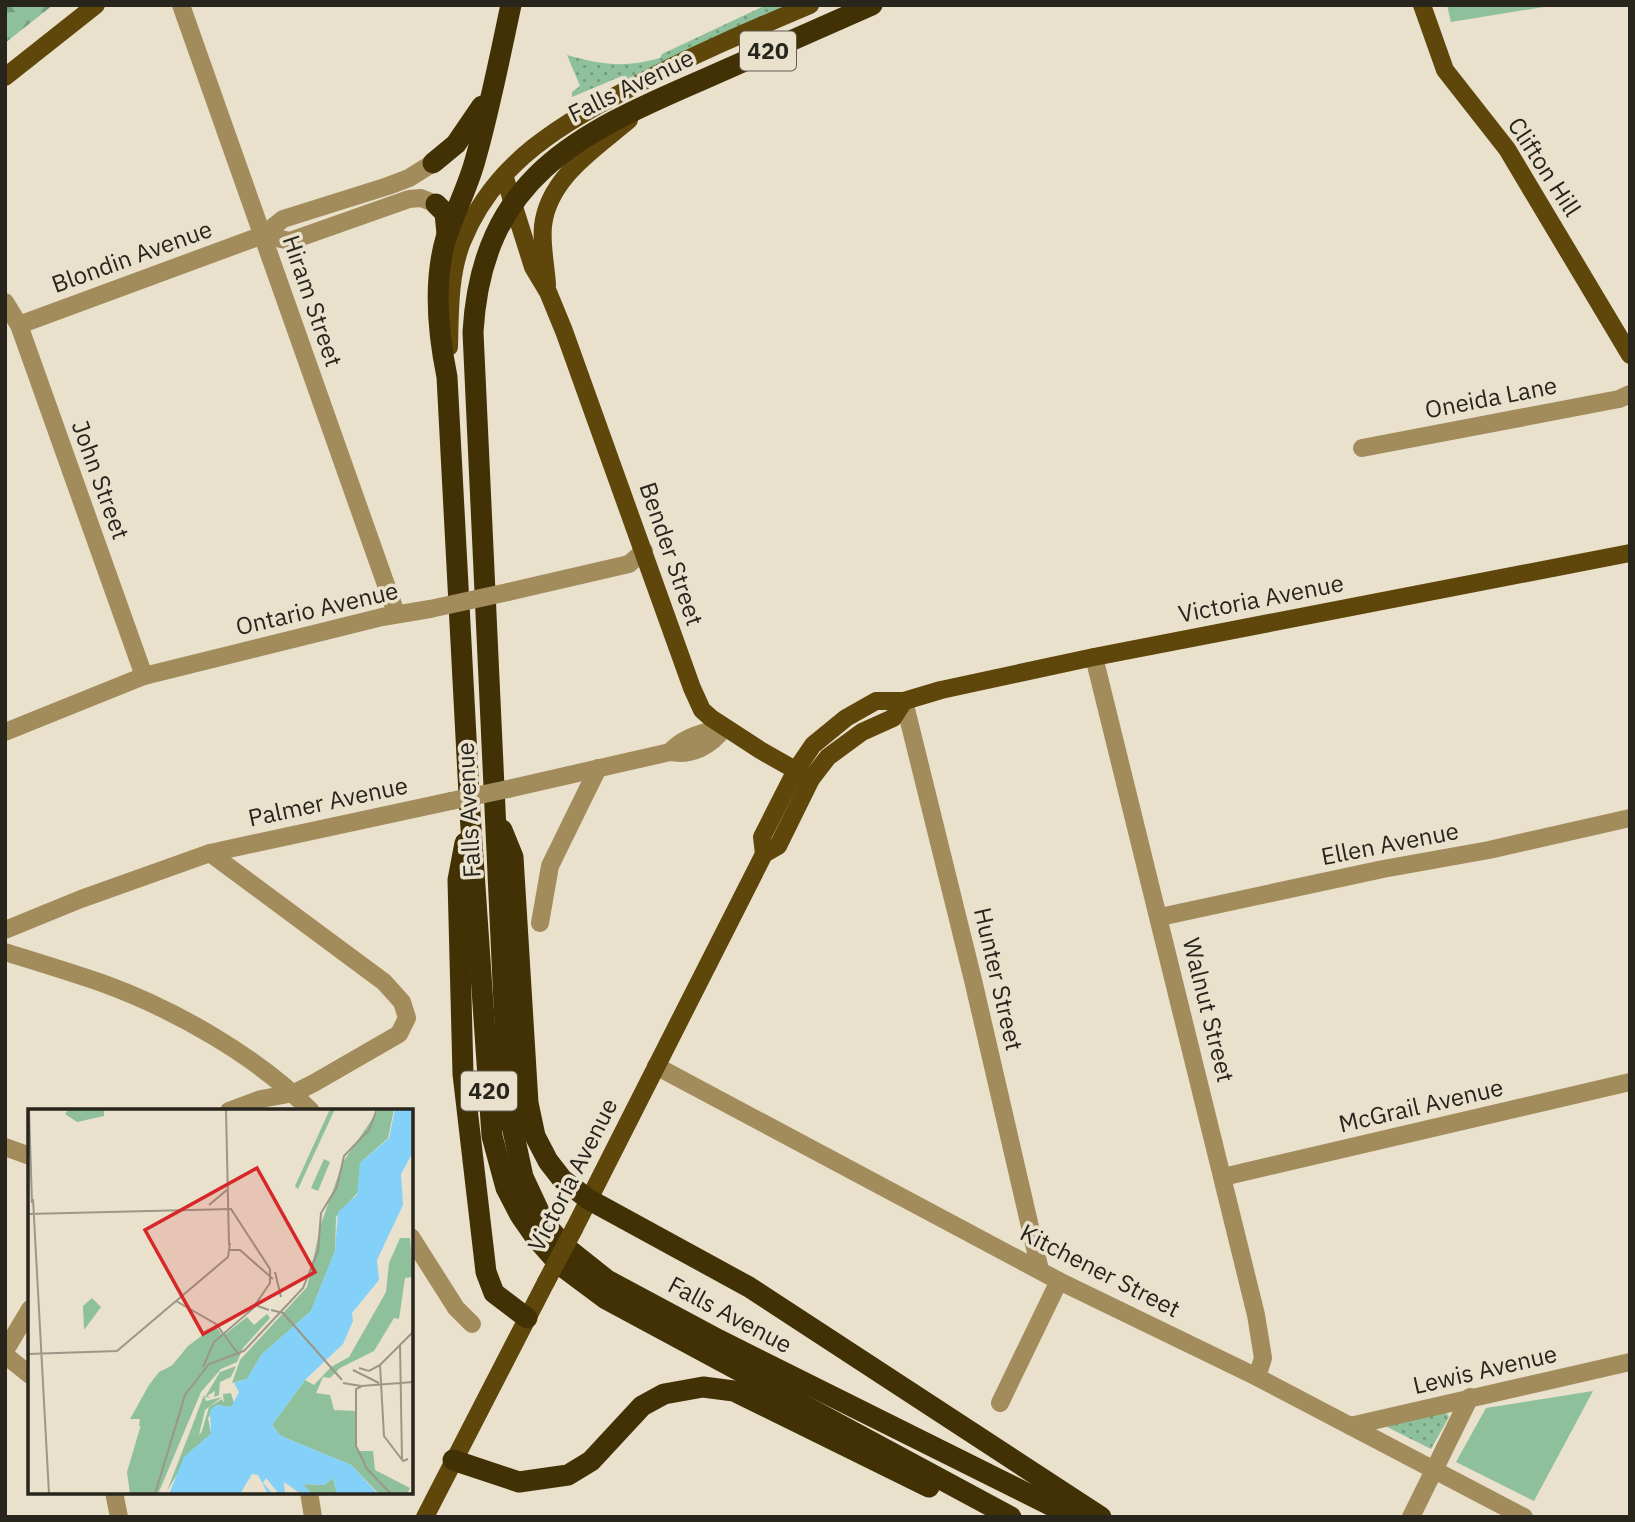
<svg xmlns="http://www.w3.org/2000/svg" width="1635" height="1522" font-family="'IBM Plex Sans',sans-serif">
<defs>
<pattern id="grass-dots" width="8" height="8" patternUnits="userSpaceOnUse" patternTransform="scale(1.75)"><rect width="8" height="8" fill="#8dc09b"/><path d="M2 2h.1M6 6h.1" fill="none" stroke="#739c7e" stroke-width="1.8" stroke-linecap="round"/></pattern>
<pattern id="forest-firs" width="22" height="20" patternUnits="userSpaceOnUse" patternTransform="scale(1.75)"><rect width="22" height="20" fill="#8dc09b"/><path d="M5 1l3.5 6h-7zM16 11l3.5 6h-7z" fill="#739c7e"/></pattern>
</defs>
<rect width="100%" height="100%" fill="#eae1cd"/>
<g fill="url(#grass-dots)">
<path d="M766,5h31l-170,74 -5,-3 -50,21v-5l8,-6 -13,-31c36,10 57,13 93,3l2,-4z"/>
<polygon points="1446,1412 1449,1417 1431,1449 1387,1427 1388,1424"/>
</g>
<polygon fill="url(#forest-firs)" points="5,5 53,5 5,43"/>
<g fill="#8dc09b">
<polygon points="1447,5 1556,5 1451,22"/>
<polygon points="1593,1391 1534,1501 1456,1462 1486,1408"/>
</g>
<g fill="none" stroke-linecap="round" stroke-linejoin="round">
<g stroke="#a28c5c" stroke-width="18">
<polyline points="181,5 396,613"/>
<polyline points="263,235 290,241 409,199 421,198 436,204"/>
<polyline points="5,302 19,325 144,676"/>
<polyline points="19,325 263,235 283,219 388,186 409,178 433,163"/>
<polyline points="1362,448 1619,399 1630,394"/>
<polyline points="508,592 629,564 644,551"/>
<polyline points="1094,657 1256,1315 1263,1358 1257,1377"/>
<polyline points="904,701 973,980 1040,1270"/>
<polyline points="5,732 144,676 382,617 430,609"/>
<path d="M670,752c11,-13 32,-20 49,-23"/>
<path d="M508,789l162,-37c22,4 41,-6 54,-24"/>
<polyline points="210,853 384,982 402,1002 407,1018 399,1034 314,1083 294,1093 261,1099 229,1111"/>
<polyline points="1160,917 1383,869 1489,850 1630,818"/>
<polyline points="540,923 550,866 598,768"/>
<polyline points="5,930 81,899 210,853 451,801"/>
<path d="M5,952c32,10 65,20 97,31 72,26 155,73 209,128"/>
<polyline points="656,1066 1059,1281 1257,1377 1524,1517"/>
<polyline points="5,1147 30,1156"/>
<polyline points="1223,1177 1630,1082"/>
<polyline points="411,1237 456,1308 472,1324"/>
<polyline points="5,1351 30,1309"/>
<polyline points="5,1355 30,1375"/>
<polyline points="1000,1403 1059,1281"/>
<polyline points="1350,1426 1630,1362"/>
<polyline points="114,1492 119,1517"/>
<polyline points="309,1492 313,1517"/>
<polyline points="1411,1517 1470,1397"/>
</g>
<g stroke="#5f470b" stroke-width="18">
<polyline points="1422,5 1445,70 1507,149 1630,355"/>
<polyline points="5,77 96,5"/>
<polyline points="504,175 533,267 548,292 564,331 692,688 702,710 711,718 760,750 811,779"/>
<path d="M547,285c-1,-19 -6,-40 -4,-59 5,-48 53,-78 86,-106"/>
<path d="M449,347c1,-35 0,-72 13,-105 32,-81 101,-119 174,-157 56,-30 115,-55 174,-80"/>
<polyline points="764,854 762,837 796,770 813,745 846,718 876,701 904,701 941,690 1094,657 1630,553"/>
<polyline points="574,1229 764,854 778,846 811,779 828,757 862,732 893,718 904,701"/>
<polyline points="425,1517 546,1282"/>
</g>
<g stroke="#433106" stroke-width="21">
<path d="M511,5c-11,51 -21,102 -35,152 -7,28 -21,54 -30,81 -13,44 -8,95 1,139l23,436 22,323 14,52 14,27 16,23 23,26 47,35 405,218"/>
<path d="M872,5c-57,25 -113,50 -170,75 -125,54 -220,98 -229,252l36,780 14,65 22,47 23,25 39,31 112,60 355,177"/>
<polyline points="433,163 456,144 482,106"/>
<polyline points="436,204 445,213 447,234"/>
<polyline points="502,830 513,857 528,1103 535,1136 548,1161 562,1179 588,1199 749,1287 1101,1517"/>
<polyline points="465,843 458,880 463,1074 486,1272 494,1293 527,1318"/>
<polyline points="453,1460 519,1482 568,1475 591,1461 642,1406 664,1394 703,1387 734,1391 929,1487"/>
</g>
<g stroke="#a28c5c" stroke-width="18">
<polyline points="430,609 508,592"/>
<polyline points="451,801 508,789"/>
</g>
<polyline stroke="#5f470b" stroke-width="18" points="546,1282 574,1229"/>
</g>
<g text-anchor="middle" stroke-width="7" stroke-linejoin="round" paint-order="stroke">
<g fill="#eae1cd" stroke="#625d52" stroke-width="2">
<rect x="740" y="31.5" width="56" height="39" rx="5"/>
<rect x="461" y="1071.5" width="56" height="39" rx="5"/>
</g>
<g font-size="23" font-weight="bold" fill="#28251d">
<text x="768" y="59">420</text>
<text x="489" y="1099">420</text>
</g>
<g font-size="24" fill="#28251d" stroke="#eae1cd">
<text transform="translate(631 86) rotate(-26)" y="8">Falls Avenue</text>
<text transform="translate(1544 167) rotate(57)" y="8">Clifton Hill</text>
<text transform="translate(132 257) rotate(-20)" y="8">Blondin Avenue</text>
<text transform="translate(312 301) rotate(71)" y="8">Hiram Street</text>
<text transform="translate(1491 398) rotate(-11)" y="8">Oneida Lane</text>
<text transform="translate(100 480) rotate(70)" y="8">John Street</text>
<text transform="translate(671 554) rotate(71)" y="8">Bender Street</text>
<text transform="translate(1261 599) rotate(-11)" y="8">Victoria Avenue</text>
<text transform="translate(317 609) rotate(-13)" y="8">Ontario Avenue</text>
<text transform="translate(328 802) rotate(-12)" y="8">Palmer Avenue</text>
<text transform="translate(469 810) rotate(-93)" y="8">Falls Avenue</text>
<text transform="translate(1390 844) rotate(-11)" y="8">Ellen Avenue</text>
<text transform="translate(998 979) rotate(77)" y="8">Hunter Street</text>
<text transform="translate(1208 1010) rotate(76)" y="8">Walnut Street</text>
<text transform="translate(1421 1106) rotate(-13)" y="8">McGrail Avenue</text>
<text transform="translate(573 1175) rotate(-63)" y="8">Victoria Avenue</text>
<text transform="translate(1100 1271) rotate(27)" y="8">Kitchener Street</text>
<text transform="translate(730 1315) rotate(28)" y="8">Falls Avenue</text>
<text transform="translate(1485 1370) rotate(-13)" y="8">Lewis Avenue</text>
</g>
</g>
<g transform="translate(28 1109)">
<rect width="385" height="385" fill="#eae1cd"/>
<path d="M302,0h5l-37,80 -3,-3zM64,189l9,9 -17,23 -1,-24zM203,284l3,10 -3,4 -14,-2 -9,13 3,16 -20,17 -24,40 24,-62 5,5 -2,8 8,-11 7,-24 13,-8 2,4 -1,-9z" fill="#8dc09b"/>
<path d="M351,0h15l-6,29 -28,25 -1,28 -23,26 -1,34 -24,60 -49,43 -15,25 -15,4 8,-23 67,-73 14,-63 22,-62zM160,237l-39,81 -10,-1 1,-7h-10l19,-34 10,-13 18,-9zM208,257l-5,11 -11,5 -1,13 -5,2 1,-6 -8,5 4,2 -6,-1 15,-25zM176,286l2,6 16,-4 -17,13 -7,29 -9,7 7,-12 -5,-5z" fill="#8dc09b"/>
<path d="M41,0h35v7l-27,6 -12,-8zM296,50l6,3 -12,29 -7,-3zM372,129h10l3,39 -8,1 -6,41 -5,-1 -20,33 -34,17 -10,10 -7,-1 -7,16 14,2 4,15 22,1 1,40h16l2,19 35,18 -3,6h-28l-28,-29 -70,-29 -9,-11 33,-45 9,5 17,-18 18,-10 37,-65 3,-29zM239,205l3,4 -27,30 -6,14 -16,7 -20,23 -43,102h-28l-3,-22 24,-81 37,-45 27,-20 8,10 24,-19 7,8zM305,369l4,16h-26l-8,-10 21,1z" fill="#8dc09b"/>
<path d="M367,0h18v43l-12,22 2,31 -26,55 2,20 -27,33 1,8 -10,23 -38,36 -33,45 9,11 70,29 27,29h-41l-4,-16 -9,7 -21,-1 8,10 -13,-2 -14,-10 1,12h-6l-13,-16 -3,5 10,11h-5l-10,-19 -6,-1 -12,20h-71l15,-37 27,-23 -1,-24 7,-5 14,2 8,-15 -5,-9 13,-4 15,-25 49,-43 24,-60 3,-39 19,-17 3,-32 29,-25z" fill="#83d0f9"/>
<path fill="none" stroke="#9c9687" stroke-width="2" d="M1,0l3,94M198,0l3,136M5,90l16,295M181,96l19,-16M0,105l203,-5 39,60v14l-15,22 14,5M202,141h10l33,29M247,163l6,25M148,192l40,23 23,31M243,201l12,3 59,67M372,236l2,114M0,245l89,-3 111,-94 2,-14M175,258l11,-25 44,-38M331,259l10,3 11,-6M325,261l26,13M315,274l18,3 52,-4M334,277l-6,3v57l11,23 24,25M380,350l-5,2 -19,-25 -4,-71 33,-33M127,385l30,-99 24,-31 35,-13 59,-63 15,-37 3,-38 16,-26 7,-31 25,-26 8,-21"/>
<path fill="#d62828" fill-opacity="0.15" stroke="#d62828" stroke-width="3.5" d="M229,59l58,104 -112,62 -58,-104z"/>
<rect width="385" height="385" fill="none" stroke="#28251d" stroke-width="3.5"/>
</g>
<rect width="1635" height="1522" fill="none" stroke="#28251d" stroke-width="14"/>
</svg>
